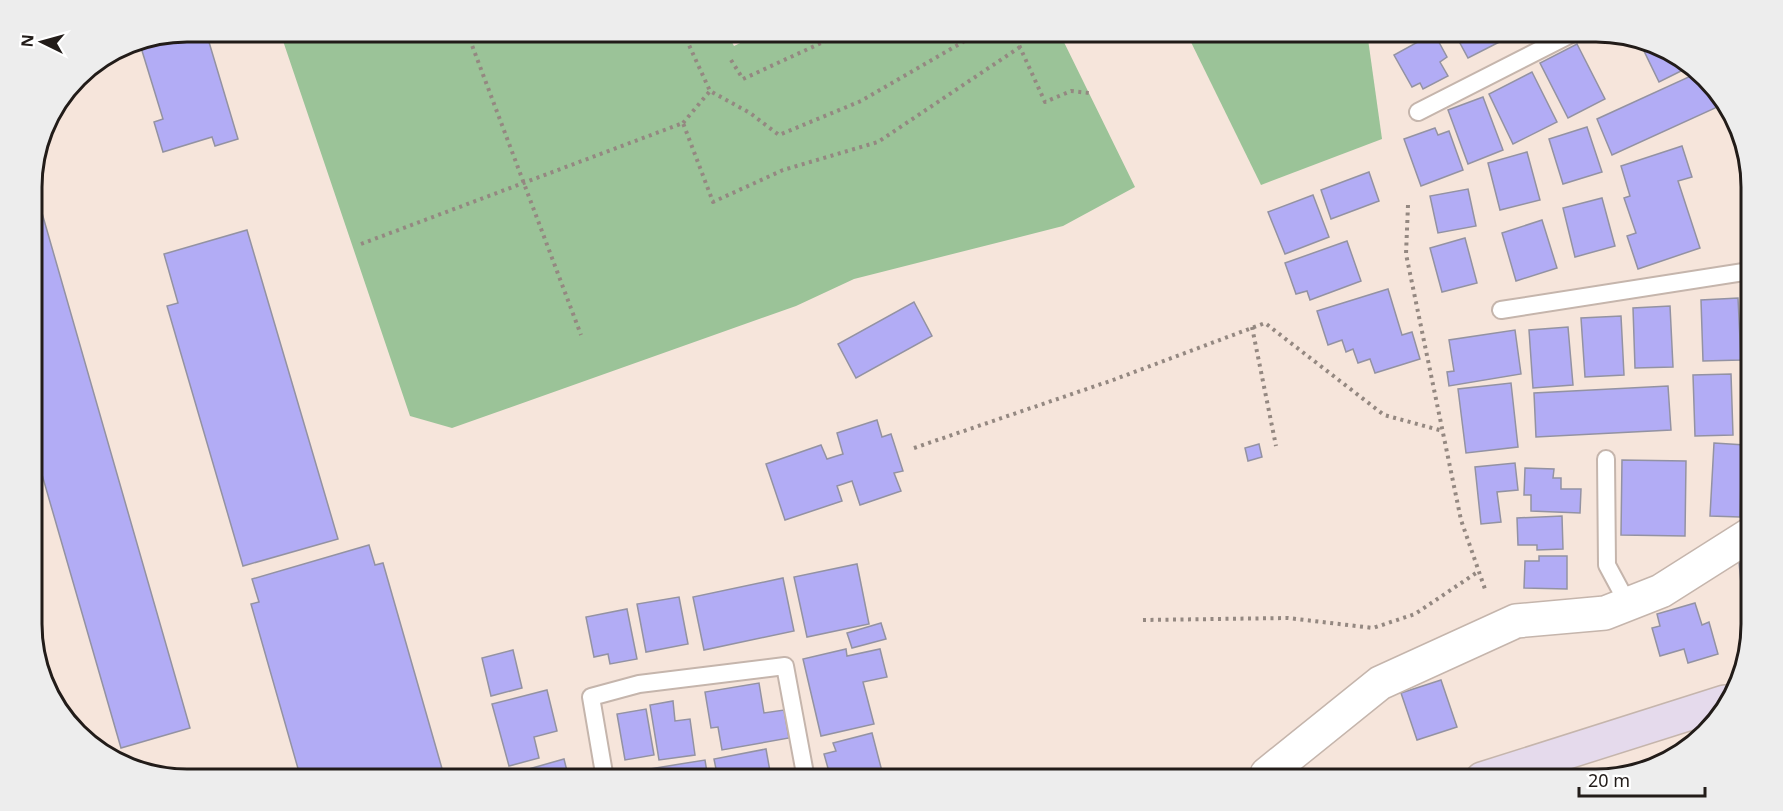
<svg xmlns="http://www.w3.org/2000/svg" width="1783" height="811" font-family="'Noto Sans',sans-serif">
<rect width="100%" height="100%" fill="#f6e5db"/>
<g fill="#9bc398">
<polygon points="280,32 727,32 734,46 763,32 1059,32 1135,187 1063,226 854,279 796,306 452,428 410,416"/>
<polygon points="1186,32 1367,32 1382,139 1261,185"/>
</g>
<g fill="#b2acf5" stroke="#9392a2" stroke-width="1.5">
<polygon points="187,32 206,32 238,139 215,146 212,137 163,152 154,122 163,119 139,41"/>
<polygon points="1454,32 1519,32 1468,58"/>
<polygon points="1434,33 1447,57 1440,62 1448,76 1423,89 1420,83 1412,87 1394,55"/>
<polygon points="1577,44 1605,99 1568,118 1540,63"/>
<polygon points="1657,45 1687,68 1659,82 1644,51"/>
<polygon points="1532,72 1557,122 1513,144 1489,94"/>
<polygon points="1695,74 1719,93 1724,104 1612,155 1597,119"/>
<polygon points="1483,97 1503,150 1468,164 1448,110"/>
<polygon points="1587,127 1602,172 1563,184 1549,139"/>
<polygon points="1435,128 1438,135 1449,131 1463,170 1421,186 1404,139"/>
<polygon points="1682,146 1692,177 1678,181 1700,248 1638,269 1627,236 1636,233 1624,198 1630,196 1621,166"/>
<polygon points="1527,152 1540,200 1500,210 1488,163"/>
<polygon points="1369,172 1379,201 1331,219 1321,190"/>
<polygon points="1468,189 1476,226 1438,233 1430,196"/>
<polygon points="1313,195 1329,237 1285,254 1268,212"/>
<polygon points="1602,198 1615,246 1575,257 1563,208"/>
<polygon points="32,210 34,215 42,213 190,728 121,748 32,440"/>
<polygon points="1542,220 1557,268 1516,281 1502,233"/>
<polygon points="247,230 338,539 243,566 167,306 178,303 164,254"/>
<polygon points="1465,238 1477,283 1442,292 1430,248"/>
<polygon points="1347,241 1361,281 1310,300 1307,291 1296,294 1285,263"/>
<polygon points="1388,289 1402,335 1412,332 1420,359 1375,373 1370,359 1358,363 1353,349 1346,352 1342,340 1328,345 1317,311"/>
<polygon points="1738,298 1741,360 1703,361 1701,300"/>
<polygon points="914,302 932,336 856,378 838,344"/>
<polygon points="1670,306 1673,367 1635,368 1633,308"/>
<polygon points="1621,316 1624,375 1585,377 1581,318"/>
<polygon points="1568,327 1573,385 1533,388 1529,330"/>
<polygon points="1515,330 1521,374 1449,386 1447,372 1454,371 1449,340"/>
<polygon points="1731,374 1733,435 1695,436 1693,375"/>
<polygon points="1511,383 1518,447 1466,453 1458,389"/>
<polygon points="1668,386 1671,430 1536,437 1534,393"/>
<polygon points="877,420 882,437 891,434 903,471 894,473 901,491 860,505 852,481 837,486 842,501 785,520 766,464 821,445 827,459 843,454 837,433"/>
<polygon points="1714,443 1745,445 1745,458 1751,458 1750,482 1741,481 1740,517 1710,516"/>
<polygon points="1259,444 1262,457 1248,461 1245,448"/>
<polygon points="1622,460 1686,461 1685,536 1621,535"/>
<polygon points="1515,463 1518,490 1497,492 1501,522 1481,524 1475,467"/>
<polygon points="1525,468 1554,469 1553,478 1561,478 1561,489 1581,489 1580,513 1531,511 1531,495 1524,495"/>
<polygon points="1562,516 1563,549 1537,550 1537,545 1518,545 1517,518"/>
<polygon points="369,545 375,565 383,563 445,779 301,779 251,604 259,602 252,579"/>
<polygon points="1539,556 1567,556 1567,589 1524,588 1525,561 1539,561"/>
<polygon points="1751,560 1751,624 1750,630 1745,630 1739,561"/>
<polygon points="857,564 869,624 807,637 794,577"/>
<polygon points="783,578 794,631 704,650 693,597"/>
<polygon points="679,597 688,644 646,652 637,604"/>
<polygon points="1695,603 1702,625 1709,622 1718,654 1688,663 1684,649 1660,656 1652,628 1660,626 1657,614"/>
<polygon points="627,609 637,659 610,664 608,654 594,657 586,617"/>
<polygon points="881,623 886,639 852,648 847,633"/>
<polygon points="846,649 847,656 880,649 887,677 863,682 874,724 821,736 803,659"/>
<polygon points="513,650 522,688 491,696 482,658"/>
<polygon points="1441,680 1457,727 1417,740 1401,693"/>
<polygon points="759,683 764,713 784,710 789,738 722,750 718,727 711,728 705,692"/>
<polygon points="547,690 557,731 534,737 539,758 509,766 492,704"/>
<polygon points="673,701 675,721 690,719 695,755 659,760 650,705"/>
<polygon points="646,709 654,755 625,760 617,714"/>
<polygon points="872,733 884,779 831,779 824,754 836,751 833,743"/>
<polygon points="766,749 771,777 718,779 714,759"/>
<polygon points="564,759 569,779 520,779 518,772"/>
<polygon points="705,760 708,779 651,779 649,769"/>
</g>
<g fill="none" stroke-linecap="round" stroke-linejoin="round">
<defs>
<g id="lane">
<polyline points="1418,112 1575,32"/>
<polyline points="1501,310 1750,271"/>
<polyline points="1606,459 1607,565 1628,604"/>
<polyline points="605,779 591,697 639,684 785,666 806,779"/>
</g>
<polyline id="street" points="1269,779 1267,774 1380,683 1516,621 1605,613 1661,591 1751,534"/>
<polyline id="secondary" points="1482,779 1725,702"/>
</defs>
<use href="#lane" stroke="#c5b5ac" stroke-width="20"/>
<use href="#street" stroke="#c5b5ac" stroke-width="36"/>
<use href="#secondary" stroke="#c5b5ac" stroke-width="36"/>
<g stroke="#948881" stroke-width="4" stroke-dasharray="3 4.5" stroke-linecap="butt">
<polyline points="467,32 581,335"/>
<polyline points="683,32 710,91 750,113 779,135 861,101 980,32"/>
<polyline points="1013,32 1045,102 1071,91 1089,93"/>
<polyline points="731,60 743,79 845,32"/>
<polyline points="683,123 710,91"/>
<polyline points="1408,205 1406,254 1461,520 1486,592"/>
<polyline points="361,244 683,123 713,202 783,170 878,142 1020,47"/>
<polyline points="1252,327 1276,446"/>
<polyline points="914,448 1113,380 1265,323 1384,415 1443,431"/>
<polyline points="1143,620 1288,618 1373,628 1415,614 1479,571"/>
</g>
<use href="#lane" stroke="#fff" stroke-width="16"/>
<use href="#street" stroke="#fff" stroke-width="33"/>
<use href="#secondary" stroke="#e5daec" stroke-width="33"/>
</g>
<path d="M0 0H1783V811H0ZM187 42H1596A145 145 0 0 1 1741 187V624A145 145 0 0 1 1596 769H187A145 145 0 0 1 42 624V187A145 145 0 0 1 187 42Z" fill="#ededed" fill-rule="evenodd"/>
<path fill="none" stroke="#221c19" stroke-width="3" d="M187 42H1596A145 145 0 0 1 1741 187V624A145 145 0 0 1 1596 769H187A145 145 0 0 1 42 624V187A145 145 0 0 1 187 42Z"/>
<g transform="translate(42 42) rotate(275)" stroke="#ffffff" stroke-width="4.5" paint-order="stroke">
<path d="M0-4.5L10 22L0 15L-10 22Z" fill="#221c19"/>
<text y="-9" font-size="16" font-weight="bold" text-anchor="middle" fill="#221c19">N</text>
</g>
<path d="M1579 787v9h126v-9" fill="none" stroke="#221c19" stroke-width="3"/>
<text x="1588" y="787" font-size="18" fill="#221c19" stroke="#ffffff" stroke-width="4.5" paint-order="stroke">20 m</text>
</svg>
